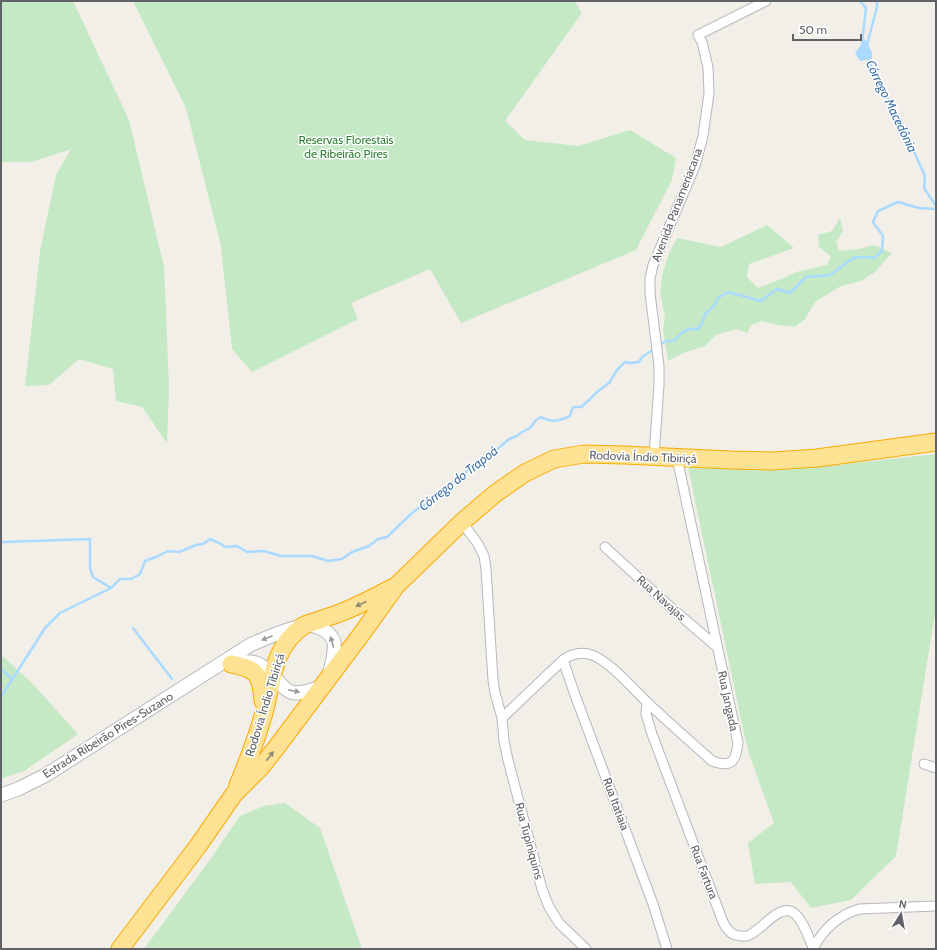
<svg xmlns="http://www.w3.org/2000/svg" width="937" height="950" font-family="Cabin,sans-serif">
<rect width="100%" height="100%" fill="#f1efe8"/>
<g fill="#c5e8c5">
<polygon points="1,1 73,1 129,120 164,267 169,388 167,443 142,407 116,401 113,369 79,359 49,385 25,386 40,251 56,175 71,149 31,162 1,162"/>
<polygon points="133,1 575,1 582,13 505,121 525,140 578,146 630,130 676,158 672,180 636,250 461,323 430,269 351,303 358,319 252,372 232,349 221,246 186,108"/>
<polygon points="840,218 843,231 836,242 839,251 859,249 874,245 892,253 875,272 861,281 841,286 815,302 805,319 795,327 779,325 762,321 751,325 747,333 737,329 716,335 705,346 683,353 668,361 663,330 665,316 660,293 662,276 669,253 677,238 721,247 767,225 794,248 749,264 747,277 758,288 784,278 796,272 827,265 831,256 819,247 818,235 832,231"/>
<polygon points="936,454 936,607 896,856 851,900 811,908 791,882 755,884 748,843 774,823 749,754 745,738 688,467 809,468"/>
<polygon points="1,655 31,682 78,734 24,771 1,779"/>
<polygon points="285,803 320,828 362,949 144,949 209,861 240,816 264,806"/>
</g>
<polygon fill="#aadaff" points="865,39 872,52 872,59 860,61 855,53"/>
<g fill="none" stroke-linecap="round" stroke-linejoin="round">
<g stroke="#aadaff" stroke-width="2.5">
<polyline points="860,1 866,8 862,42 863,46"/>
<polyline points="867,45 877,7 877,1"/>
<polyline points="868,58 877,81 900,118 911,145 925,176 924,188 936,206"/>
<path d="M658,346l8,-5h8c8,-9 11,-13 24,-12l4,-6 4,-10 8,-7 4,-8 10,-6 33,9 16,-12 13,4 16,-16 24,-2 23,-17 11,-1 10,1 8,-7 1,-15 -10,-14 5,-11 20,-9 21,6 17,1"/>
<polyline points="3,542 90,539 90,568 93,577 111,588"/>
<polyline points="133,628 172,679"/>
<polyline points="1,669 12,679"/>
<path d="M1,697l44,-69 15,-15 51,-25 9,-9h11l9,-5 5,-13 11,-4 12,-6 11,1 17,-7 7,-1 7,-5 11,5 4,3 12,-1 10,6 17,-1 17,5h31l16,5 14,-2 10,-7 17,-6 9,-7 9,-2 24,-23 9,-7 11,-4 10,-11 6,-3 3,-5 11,-6 6,-7 17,-10 5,-9 6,-1 14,-12 8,-3 5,-4 8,-4 6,-8 5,-3c11,6 18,4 29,-1l3,-9h8l7,-6 9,-9 12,-9 8,-13 8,-8 5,1 9,-1 3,-5 12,-8"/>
</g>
<defs>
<g id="street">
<polyline points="654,456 659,385 659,366 650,293 650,279 653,265 695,166 703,136 709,93 708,67 702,42 698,35 766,1"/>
<polyline points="462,522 478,544 484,556 486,569 493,680 495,693 502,718 504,741 508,760 542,889 549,907 559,923 586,949"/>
<polyline points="605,547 667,604 717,647"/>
<polyline points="563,660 575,695 653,904 667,949"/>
<path d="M647,702l-1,12 6,20 71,188c3,6 6,11 12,13 4,1 8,2 12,1 14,-4 32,-34 47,-23 9,7 15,25 19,35"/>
<path d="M502,718l61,-58c8,-6 16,-8 26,-6 19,5 44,35 59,49 21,20 43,39 64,58 19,7 24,1 26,-18l-61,-285"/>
<polyline points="924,764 936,768"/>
<path d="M813,949c10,-20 24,-33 46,-40l77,-3"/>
</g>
<g id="secondary">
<path d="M237,663c22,-5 28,5 42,19 3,4 7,8 12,10 10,3 21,-2 30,-5"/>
<path d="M1,795l17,-6 28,-14 204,-130c14,-6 27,-12 41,-16 4,-1 8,-3 12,-4 12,-1 27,5 31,17 2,10 -3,24 -5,34"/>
</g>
<g id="highway">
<path d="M231,664c26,5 30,10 32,37"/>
<path d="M238,785c10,-24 19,-48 26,-72 9,-33 8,-65 39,-87 3,-2 7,-3 11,-4 8,-3 17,-6 26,-9 18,-7 35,-16 52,-25"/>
<polyline points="120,949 198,846 234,794 261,767 276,748 360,636 396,586 462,522 496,493 525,473 554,459 584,454 624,455 731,460 773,461 817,458 936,442"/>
</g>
</defs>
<use href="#street" stroke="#b5b8bc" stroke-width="11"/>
<use href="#secondary" stroke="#b6babf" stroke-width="15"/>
<use href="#highway" stroke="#f9ab00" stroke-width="19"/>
<use href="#street" stroke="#fff" stroke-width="9"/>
<use href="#secondary" stroke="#fff" stroke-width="13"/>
<use href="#highway" stroke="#fde293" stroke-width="17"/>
</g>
<defs><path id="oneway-solid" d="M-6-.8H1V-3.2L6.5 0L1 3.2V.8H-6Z"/></defs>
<g fill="#8e8975">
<use href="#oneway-solid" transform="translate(361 604) rotate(155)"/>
<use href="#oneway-solid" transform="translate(270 756) rotate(-52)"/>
</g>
<g fill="#979a9d">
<use href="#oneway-solid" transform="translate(267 638) rotate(158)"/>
<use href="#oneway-solid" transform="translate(332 642) rotate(-106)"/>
<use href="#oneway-solid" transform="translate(294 691) rotate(12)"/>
</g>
<g text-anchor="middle" stroke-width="3" stroke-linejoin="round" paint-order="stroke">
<g font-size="12" fill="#348238" stroke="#fff">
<text x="346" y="144">Reservas Florestais<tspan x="346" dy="14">de Ribeirão Pires</tspan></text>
</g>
<g font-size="12" fill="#5f6368" stroke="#fff">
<text transform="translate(677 205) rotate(-69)" y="4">Avenida Panameriacana</text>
<text transform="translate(643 457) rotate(2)" y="4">Rodovia Índio Tibiriçá</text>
<text transform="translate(661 598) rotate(42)" y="4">Rua Navajas</text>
<text transform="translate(728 701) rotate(78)" y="4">Rua Jangada</text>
<text transform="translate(265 705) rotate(-73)" y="4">Rodovia Índio Tibiriçá</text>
<text transform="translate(108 735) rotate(-32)" y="4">Estrada Ribeirão Pires-Suzano</text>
<text transform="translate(616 804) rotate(70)" y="4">Rua Itatiaia</text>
<text transform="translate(529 841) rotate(75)" y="4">Rua Tupiniquins</text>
<text transform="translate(704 872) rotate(69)" y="4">Rua Fartura</text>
</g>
<g font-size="13" font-style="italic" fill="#4174aa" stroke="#fff">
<text transform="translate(892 106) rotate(64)" y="5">Córrego Macedônia</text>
<text transform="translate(458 478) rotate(-38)" y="5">Córrego do Trapoá</text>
</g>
</g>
<rect width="937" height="950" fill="none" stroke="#5f6368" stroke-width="4"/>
<g transform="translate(901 914) rotate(11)" stroke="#ffffff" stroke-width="3" paint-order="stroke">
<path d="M0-3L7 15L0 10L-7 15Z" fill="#5f6368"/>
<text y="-6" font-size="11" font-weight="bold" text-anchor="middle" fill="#5f6368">N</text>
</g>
<path d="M793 34v6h68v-6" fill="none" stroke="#5f6368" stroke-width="2"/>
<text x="799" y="34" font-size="12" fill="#5f6368" stroke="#ffffff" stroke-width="3" paint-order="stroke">50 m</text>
</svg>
